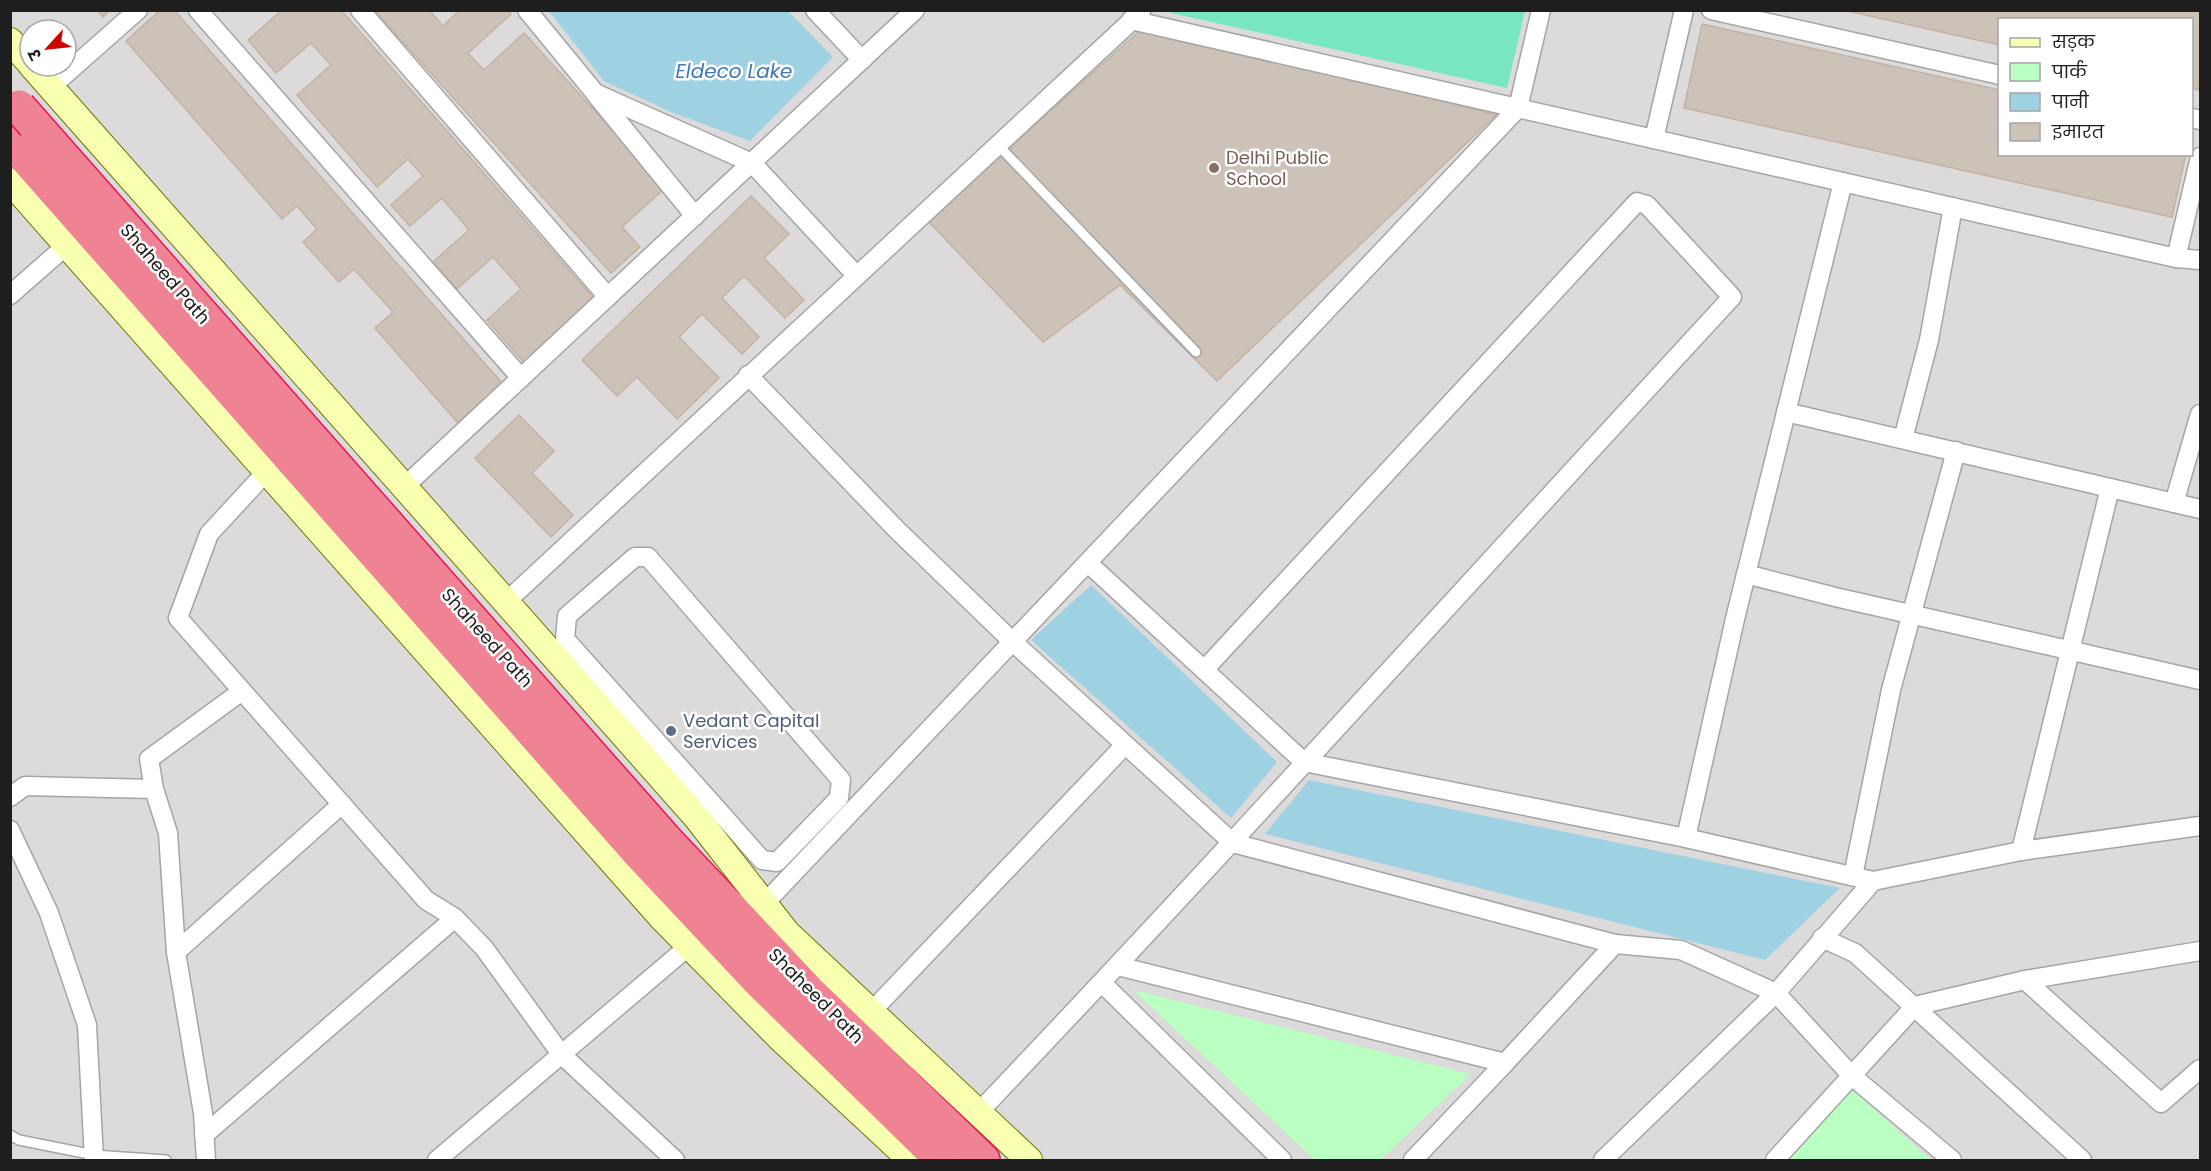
<svg xmlns="http://www.w3.org/2000/svg" width="2211" height="1171" font-family="Poppins,'Noto Sans Devanagari',sans-serif">
<rect width="100%" height="100%" fill="#f0ece2"/>
<path fill="#dcdada" fill-rule="evenodd" d="M11,11h2189v1149h-2189zM2000,20h192v134h-192zM30,30h36v36h-36z"/>
<g fill="#baffc2">
<polygon points="1133,990 1471,1074 1380,1160 1315,1160"/>
<polygon points="1845,1084 1931,1160 1789,1160"/>
</g>
<polygon fill="#78e7bf" points="1174,10 1525,10 1525,11 1507,88 1171,13"/>
<g fill="#9ed1e2">
<polygon points="549,11 788,11 833,57 750,141 671,112 604,81"/>
<polygon points="1091,585 1277,762 1231,818 1031,640"/>
<polygon points="1309,780 1840,888 1765,960 1265,834"/>
</g>
<g fill="#ccc2b8" stroke="#c3b2a3" stroke-width="1.5">
<polygon points="97,10 110,10 103,17"/>
<polygon points="160,10 174,10 502,383 458,423 375,328 393,312 354,269 339,282 303,242 317,229 297,206 282,219 126,41"/>
<polygon points="282,10 341,10 597,302 526,365 487,320 521,289 493,257 457,289 433,262 469,230 442,198 410,226 391,205 423,176 408,159 377,187 297,95 331,65 311,43 276,73 248,40"/>
<polygon points="374,10 429,10 443,26 460,10 507,10 511,14 468,53 484,70 524,33 665,188 622,227 640,247 611,273"/>
<polygon points="1843,10 2200,10 2200,80 2198,90 2192,88 2192,20 2000,20 2000,45"/>
<polygon points="1147,24 1496,115 1217,381 1120,285 1043,342 928,221"/>
<polygon points="1702,24 2000,90 2000,154 2186,154 2172,217 1684,108"/>
<polygon points="751,196 789,234 764,258 804,300 785,318 744,276 722,298 759,337 742,354 702,314 679,337 719,378 677,419 637,377 617,396 582,360"/>
<polygon points="519,415 554,451 532,473 573,515 551,537 475,458"/>
</g>
<g fill="none" stroke-linecap="round" stroke-linejoin="round">
<defs>
<g id="lane">
<polyline points="997,144 1196,352"/>
<polyline points="10,1135 19,1140 94,1155 166,1160"/>
</g>
<g id="street">
<polyline points="198,10 521,378"/>
<polyline points="360,10 608,297"/>
<polyline points="527,10 595,93 752,163 855,274"/>
<polyline points="815,10 862,60"/>
<polyline points="1711,10 2000,75"/>
<polyline points="1131,20 2176,258 2200,260"/>
<polyline points="51,87 138,10"/>
<polyline points="597,96 695,216"/>
<polyline points="2192,118 2200,120"/>
<polyline points="1654,139 1684,10"/>
<polyline points="2176,258 2200,157"/>
<polyline points="10,295 67,245"/>
<polyline points="748,375 897,530 1013,642 1233,843 1615,944 1505,1063 1118,966"/>
<polyline points="1786,412 2110,488 2021,851"/>
<polyline points="1903,439 1929,340 1953,207"/>
<polyline points="267,471 209,534 178,618 426,900 455,918 484,948 561,1054 675,1160"/>
<polyline points="404,487 915,10"/>
<polyline points="2110,488 2200,509"/>
<polyline points="2174,503 2200,414"/>
<polyline points="1088,563 1304,762 1686,838 1873,881"/>
<polyline points="1746,574 1835,597 2200,680"/>
<polyline points="507,601 1141,12"/>
<polyline points="10,797 25,786 154,789"/>
<polyline points="702,824 717,809 762,860 777,862 839,798 841,780 648,557 635,557 567,616 565,639 717,809"/>
<polyline points="10,830 49,913 87,1025 94,1160"/>
<polyline points="1686,838 1735,619 1843,182"/>
<polyline points="1853,876 1891,690 1956,451"/>
<polyline points="764,904 1518,108 1541,10"/>
<polyline points="1822,938 1855,953 2082,1160"/>
<polyline points="1615,944 1681,950 1776,993 1852,1076 1952,1160"/>
<polyline points="176,952 342,804"/>
<polyline points="2025,980 2161,1103 2200,1069"/>
<polyline points="1102,983 1282,1160"/>
<polyline points="871,1012 1125,745"/>
<path d="M978,1113c255,-268 503,-544 754,-816l-85,-92 -10,-3 -433,468"/>
<polyline points="204,1135 455,918"/>
<polyline points="206,1160 203,1113 176,952 168,833 154,789 149,759 242,691"/>
<polyline points="437,1160 689,946"/>
<polyline points="1413,1160 1505,1063"/>
<polyline points="1603,1160 1776,993 1873,881 2021,851 2200,826"/>
<polyline points="1775,1160 1915,1006 2025,980 2200,951"/>
</g>
<g id="secondary">
<polyline points="10,41 30,63"/>
<polyline points="32,66 697,818 787,933 1029,1160"/>
<polyline points="10,181 662,918 780,1038 911,1160"/>
</g>
<g id="highway">
<polyline points="34,124 665,839 809,992 983,1160"/>
<polyline points="10,140 640,854 758,980 942,1160"/>
</g>
</defs>
<use href="#lane" stroke="#a5a5a5" stroke-width="12"/>
<use href="#street" stroke="#a5a5a5" stroke-width="21"/>
<use href="#secondary" stroke="#697900" stroke-width="28"/>
<use href="#highway" stroke="#eb1256" stroke-width="36"/>
<use href="#lane" stroke="#fff" stroke-width="9"/>
<use href="#street" stroke="#fff" stroke-width="18"/>
<use href="#secondary" stroke="#f9ffb1" stroke-width="26"/>
<use href="#highway" stroke="#ef8293" stroke-width="33"/>
<defs>
<polyline id="highway-bridge" points="19,107 34,124"/>
</defs>
<use href="#highway-bridge" stroke="#eb1256" stroke-width="36" stroke-linecap="butt"/>
<use href="#highway-bridge" stroke="#ef8293" stroke-width="33"/>
</g>
<circle fill="#8d6e63" stroke="#fff" stroke-width="2" cx="1214" cy="168" r="6"/>
<circle fill="#5c6f8a" stroke="#fff" stroke-width="2" cx="671" cy="731" r="6"/>
<g text-anchor="middle" stroke-width="5" stroke-linejoin="round" paint-order="stroke">
<g font-size="18" fill="#785e54" stroke="#fff" text-anchor="start">
<text x="1226" y="164">Delhi Public<tspan x="1226" dy="21">School</tspan></text>
</g>
<g font-size="18" fill="#1e1e1e" stroke="#fff">
<text transform="translate(165 274) rotate(49)" y="6">Shaheed Path</text>
<text transform="translate(487 638) rotate(48)" y="6">Shaheed Path</text>
<text transform="translate(816 996) rotate(45)" y="6">Shaheed Path</text>
</g>
<g font-size="18" fill="#4e5e75" stroke="#fff" text-anchor="start">
<text x="683" y="727">Vedant Capital<tspan x="683" dy="21">Services</tspan></text>
</g>
<g font-size="20" font-style="italic" fill="#4078b7" stroke="#fff">
<text x="734" y="78">Eldeco Lake</text>
</g>
</g>
<rect width="2211" height="1171" fill="none" stroke="#1e1e1e" stroke-width="24"/>
<rect x="1998" y="18" width="195" height="138" fill="#ffffff" stroke="#a5a5a5" stroke-width="1.5"/>
<rect x="2010" y="38" width="30" height="9" fill="#f9ffb1" stroke="#a5a5a5" stroke-width="1.5"/>
<text x="2052" y="48" font-size="18" fill="#1e1e1e">सड़क</text>
<rect x="2010" y="63" width="30" height="18" fill="#baffc2" stroke="#a5a5a5" stroke-width="1.5"/>
<text x="2052" y="78" font-size="18" fill="#1e1e1e">पार्क</text>
<rect x="2010" y="93" width="30" height="18" fill="#9ed1e2" stroke="#a5a5a5" stroke-width="1.5"/>
<text x="2052" y="108" font-size="18" fill="#1e1e1e">पानी</text>
<rect x="2010" y="123" width="30" height="18" fill="#ccc2b8" stroke="#a5a5a5" stroke-width="1.5"/>
<text x="2052" y="138" font-size="18" fill="#1e1e1e">इमारत</text>
<g transform="translate(48 48) rotate(243)"><circle r="28" fill="#ffffff" stroke="#a5a5a5" stroke-width="1.5"/>
<path d="M0-4.5L10 22L0 15L-10 22Z" fill="#cb0600"/>
<text y="-9" font-size="16" font-weight="bold" text-anchor="middle" fill="#1e1e1e">उ</text>
</g>
</svg>
